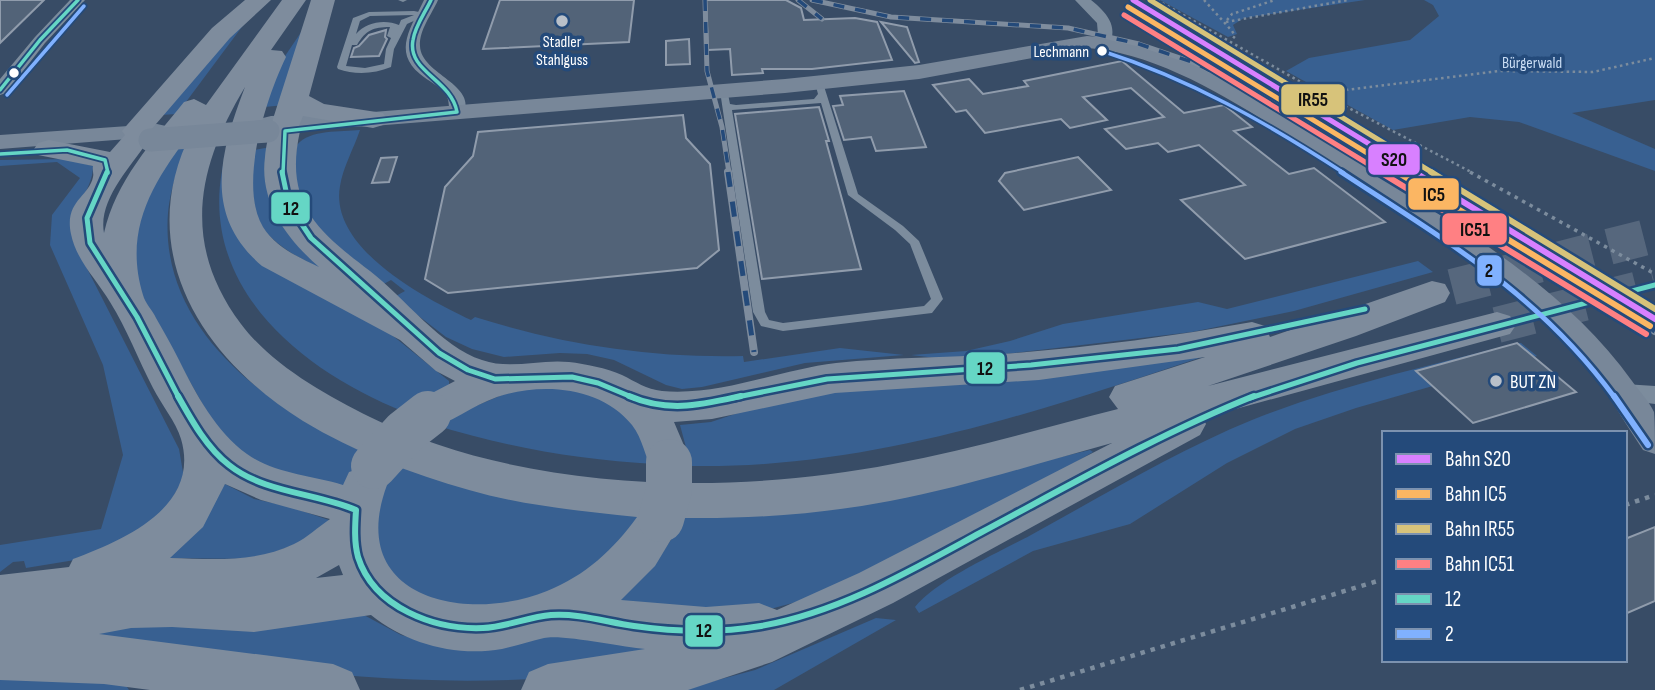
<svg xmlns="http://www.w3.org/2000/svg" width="1655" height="690" font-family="'Sofia Sans Condensed',sans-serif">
<rect width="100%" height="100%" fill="#384c66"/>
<g fill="#386091">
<polygon points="1160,0 1365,0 1244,18 1233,25 1237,34 1228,37"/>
<polygon points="1424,0 1655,0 1655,100 1572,113 1655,149 1655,171 1519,122 1470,117 1393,130 1286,71 1309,58 1410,40 1439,16 1433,5"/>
<polygon points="253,12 177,114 160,115"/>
<polygon points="310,19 286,105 264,107 283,59"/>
<path d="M360,130c-6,18 -17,37 -20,56 -11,62 84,112 131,134l4,-3c89,28 175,41 268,39l1,6 96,-14 64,7 -99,8 -103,24 -20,2 -16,-4 -52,-25 -27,-6 -27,-1 -56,4 -32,-8 -26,-12 -52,-40 11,-6 -14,-11 -11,6 -65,-57 -23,-43 5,-41c13,-16 44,-13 63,-15z"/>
<path d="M229,143l4,72 129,96 87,70v5l-44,26c-113,-45 -219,-137 -176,-269z"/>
<path d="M186,146c-8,22 -16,44 -18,67 -9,118 101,194 194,238l1,3 -20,35 -57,-8 -63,-41 -85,-150 -13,-45 45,-97z"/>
<path d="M271,147l58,126c-28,-14 -70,-33 -77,-68 -3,-16 2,-39 2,-55z"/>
<path d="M67,159l26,7c0,27 -27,45 -20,75l106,208 5,29 -25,43 -78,38 -55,9 -2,-7 -11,1 -13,10v-27l101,-16 22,-74 -20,-90 -53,-120 2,-30 28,-37 -23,-16 -57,4v-6z"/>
<polygon points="1418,261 1433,272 1294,311 1192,332 989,356 936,358 911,355 966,351 1010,341 1063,324 1198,302 1227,309"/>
<path d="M1517,343h4l16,13 -181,52 -61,21 -68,34 -97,61 -97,27 -114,62 -4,-6c23,-28 83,-54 116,-72 73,-40 145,-84 221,-115 85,-34 176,-54 265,-77z"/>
<path d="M1214,353c-171,57 -341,116 -523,113l-11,-41 31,-3 72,-24z"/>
<path d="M573,387l53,24 29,53c-77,-4 -150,-17 -223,-40l87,-36z"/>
<polygon points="1090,450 1093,452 1030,489 811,598 748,615 606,605 663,552 687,515 924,490"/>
<polygon points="392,464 645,515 636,533 555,598 453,612 389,577 371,531"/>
<polygon points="225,484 254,499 287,506 329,520 311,538 257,559 159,558"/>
<path d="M362,614l39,21 32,9 116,-10 127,17c-43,9 -87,24 -130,27 -170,12 -341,-19 -508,-41l72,-12z"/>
<polygon points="876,618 896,620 774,690 680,690 755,670"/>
<polygon points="0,674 125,684 129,690 0,690"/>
</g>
<g fill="#526378" stroke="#909cac" stroke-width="2">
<polygon points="0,0 44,0 0,43"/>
<polygon points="500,0 634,0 629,42 483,49"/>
<polygon points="706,0 786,0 801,8 804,20 855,18 877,22 892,60 812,69 762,69 763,73 732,75 730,49 708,50"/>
<polygon points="881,22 907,27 919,62 915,63"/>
<polygon points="386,30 385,37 387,39 379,56 351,57 354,48 359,46 369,35"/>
<polygon points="689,39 690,64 666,65 666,41"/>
<polygon points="1122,61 1184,113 1224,105 1252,127 1234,131 1289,174 1314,168 1385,222 1245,259 1181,200 1245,185 1199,145 1168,152 1158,143 1126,149 1105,129 1164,117 1131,88 1083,97 1107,120 1070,128 1061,119 985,133 966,110 956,112 933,85 969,79 983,94 1028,86 1024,81"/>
<polygon points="904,91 926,147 876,151 871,137 844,140 833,106 843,105 840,96"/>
<polygon points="819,107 829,141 826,141 861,269 762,279 735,114"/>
<polygon points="683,115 686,138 710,164 719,250 697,268 448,293 425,279 445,187 473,156 478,132"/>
<polygon points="397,157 389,182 372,183 381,158"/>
<polygon points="1078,157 1111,190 1024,210 999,181 1005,173"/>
<polygon points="1517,343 1576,392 1473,423 1416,371"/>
<polygon points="1655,527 1655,601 1625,614 1625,539"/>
</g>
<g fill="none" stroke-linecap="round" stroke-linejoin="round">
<g stroke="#56677d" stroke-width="36" stroke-dasharray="36 18" stroke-linecap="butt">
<polyline points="1452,287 1655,235"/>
<polyline points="1497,325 1655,285"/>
</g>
<g stroke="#7c8c9d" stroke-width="2.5" stroke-dasharray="2.5 3.5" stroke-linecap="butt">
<polyline points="1157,0 1320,93 1473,173"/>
<polyline points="1204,0 1232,31 1235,36 1231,41"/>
<polyline points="1227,20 1232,14 1275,0"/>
<polyline points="1226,22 1348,0"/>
<polyline points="1322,93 1499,71 1593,72 1655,58"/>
</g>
<polyline stroke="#7c8c9d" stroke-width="3.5" stroke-dasharray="3.5 5" stroke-linecap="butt" points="1470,172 1655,274"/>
<g stroke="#7c8c9d" stroke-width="4.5" stroke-dasharray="4.5 6" stroke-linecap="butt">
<polyline points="1625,505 1655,495"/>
<polyline points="1020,690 1384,579"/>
</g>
<g fill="#7c8c9d" fill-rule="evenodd">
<polygon points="398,0 407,0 403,2"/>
<path d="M414,11l15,3 -22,10 -13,25 -3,18c-17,7 -36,8 -53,2l-1,-2 16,-49 16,-6zM414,15l-13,5 -2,5c-14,-6 -33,-3 -43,9l4,-13 10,-5zM390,27l-3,9 4,2 -5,11 -2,15 -19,4 -19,-2 6,-21h5c9,-15 16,-18 33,-18z"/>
<path d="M819,80l4,3 35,111 45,32 16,15 24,58 -11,14 -149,18 -22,-5 -8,-14 -33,-221 7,-2 3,15 6,1 78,-6 4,-5 -3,-11zM821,103l27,92 47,35 15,14 21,55 -7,7 -141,17 -14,-3 -4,-8 -33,-202z"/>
</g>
<g fill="#7c8c9d" fill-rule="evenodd">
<polygon points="70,0 85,0 45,43 6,93 0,95 0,79 35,37"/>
<path d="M424,0h14c-6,14 -19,30 -18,46 1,29 59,38 43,70h-12c-3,-7 -1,-15 -5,-21 -6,-9 -18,-14 -26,-21 -28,-23 -8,-48 4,-74z"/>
<path d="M1075,0h16c15,12 28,26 18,46h-10l-2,-23z"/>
<polygon points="1624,384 1655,386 1655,404 1616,399 1612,393 1616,387"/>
</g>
<g fill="#788799" fill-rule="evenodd">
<path d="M1087,36c105,6 212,87 297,143 90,57 185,114 248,202 7,10 17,20 22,31 1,10 1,30 1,42l-12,-4c-18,-27 -34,-55 -53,-80 -18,-24 -45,-47 -67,-68 -41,-39 -99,-73 -146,-105 -79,-53 -194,-143 -290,-149l-168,31 -134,14 -412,33 -102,4 -8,-2 -4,-5 4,-5 8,-2 102,-4 412,-33 134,-14z"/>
<polygon points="157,124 166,126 169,131 166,136 0,149 0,135"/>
</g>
<path fill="#7e8c9d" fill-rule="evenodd" d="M245,0h26l-41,38 -86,100 3,4c-17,26 -49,58 -43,91 12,-52 47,-90 80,-131l10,-3 12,6 76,-105h24l-35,50 11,1 4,6c-20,41 -48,128 -23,170 12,20 37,31 56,40 -32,-28 -60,-65 -54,-110 1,-11 3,-23 9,-32l-2,-3 39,-122h24l-26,96 15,8 59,9 4,6 -4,6 -10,3 -70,-12 -5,12 2,3c-16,72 17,100 70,140 34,26 71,76 112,89 28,10 57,-1 87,2 17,2 37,6 53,13 14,7 24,14 40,16 60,5 116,-21 174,-28 55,-6 110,-5 165,-9 84,-6 168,-17 251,-32l13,4 5,11 162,-56 13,3 5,9 -5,9 -89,34 -148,50 289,-74 13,4 6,9 -6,9 -307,84 3,6 -6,11 -307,168 -121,59 -84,28h-167l8,-18 19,-8 97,-15c-23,-2 -83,-15 -101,-11 -14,3 -28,8 -42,11 -46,8 -95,-5 -131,-34l-117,17 -82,-5 -41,1 -32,6 234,30 19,8 8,18h-210l-46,-6 -104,-4v-105l69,-8 4,-8c51,-19 128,-52 108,-120 -5,-17 -20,-35 -28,-51 -15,-29 -26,-59 -43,-86 -13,-22 -34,-42 -39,-68 -7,-33 18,-37 22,-57 1,-4 -1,-7 0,-11l-55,-11 -4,-6 4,-6 11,-3 61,12 15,-17 -3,-4 5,-6 85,-97zM245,87c-25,65 -43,128 17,179l138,74 36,31 19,10 -42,22 -6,11 6,11 15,5c24,-8 44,-24 69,-33 44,-15 104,-11 135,28 11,14 13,33 22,49l15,5 15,-5 7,-12 -17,-40 38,-3 123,-26 204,-13 166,-23 -90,29 -6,11 9,12c-75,19 -149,41 -225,55 -165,32 -370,28 -523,-47 -46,-23 -98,-52 -129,-93 -60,-80 -44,-157 4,-237zM192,131c-60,118 8,226 111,290 51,31 109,53 166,69 55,16 112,21 168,27 -23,32 -52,59 -90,74 -82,33 -202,7 -160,-106l-6,-13 -16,-5 -16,5 -6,13c-32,-10 -68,-11 -96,-31 -31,-22 -51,-60 -68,-94 -7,-14 -15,-28 -23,-42 -3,-7 -11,-15 -13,-23 -20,-66 10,-113 49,-164zM1112,443l-253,130 -82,37 -18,-7 -53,4 -85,-7 34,-34 29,-48c69,1 138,-4 206,-17 75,-14 148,-38 222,-58zM225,484l36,16 69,19c-12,8 -23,19 -36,25 -40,19 -81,15 -124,14l33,-31zM339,565l4,10 -27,3z"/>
<defs>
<g id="rail-far1">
<polyline points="705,0 707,71 722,127 729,173"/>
<polyline points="798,0 822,19"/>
<polyline points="812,0 891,17 1068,28 1139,44 1195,63 1334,133 1399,173"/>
</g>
<g id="rail">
<polyline points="728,172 754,352"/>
<polyline points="1397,172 1655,331"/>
</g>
</defs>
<use href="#rail-far1" stroke="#7e8c9d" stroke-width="5"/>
<use href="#rail" stroke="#7e8c9d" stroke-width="8"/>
<use href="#rail-far1" stroke="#244a7a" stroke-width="3.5" stroke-dasharray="11" stroke-linecap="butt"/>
<use href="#rail" stroke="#244a7a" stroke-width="5" stroke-dasharray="15" stroke-linecap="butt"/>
<polyline stroke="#788799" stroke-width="23" points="150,140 268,131"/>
<g stroke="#7e8c9d" stroke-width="46">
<polyline points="374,466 405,432 428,414"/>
<polyline points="661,519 669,490 669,462"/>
</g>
<defs>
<g id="bus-1-far2">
<polyline points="0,90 40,40 78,0"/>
<polyline points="0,154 67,150 105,160 108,173"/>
<path d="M283,173l2,-42 172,-19c-6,-33 -50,-40 -44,-72 2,-14 12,-27 18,-40"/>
</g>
<g id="bus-1-far1">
<polyline points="107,172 87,218 90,243 137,317 179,398"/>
<polyline points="282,172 289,205 311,238 439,353 468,370 495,379 572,377 598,383 634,398"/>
<polyline points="732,398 827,379 1031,365 1178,349 1365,309"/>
<polyline points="1250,398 1357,363 1655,285"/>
</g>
<g id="bus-1">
<path d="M178,396c14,25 29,52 51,69 35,28 87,28 127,45 -1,16 -2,32 2,47 16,51 77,73 125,71 23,-1 45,-11 68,-13 28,-2 55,7 83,11 42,6 85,7 127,0 79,-14 149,-55 219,-93 90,-48 179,-99 274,-137"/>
<path d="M629,396c40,17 71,9 112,0"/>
</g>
<g id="bus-2-far2">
<path d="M1102,51c88,28 165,72 242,122"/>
<polyline points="7,95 84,6"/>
</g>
<path id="bus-2-far1" d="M1341,172c105,69 198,122 274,226"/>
<polyline id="bus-2" points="1614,396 1648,445"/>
</defs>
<use href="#bus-1-far2" stroke="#244a7a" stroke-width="7"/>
<use href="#bus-1-far1" stroke="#244a7a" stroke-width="10"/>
<use href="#bus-1" stroke="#244a7a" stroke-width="11"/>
<use href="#bus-2-far2" stroke="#244a7a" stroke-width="7"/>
<use href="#bus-2-far1" stroke="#244a7a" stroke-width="10"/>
<use href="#bus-2" stroke="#244a7a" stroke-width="11"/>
<use href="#bus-1-far2" stroke="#65d6c5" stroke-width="3.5"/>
<use href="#bus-1-far1" stroke="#65d6c5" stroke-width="5"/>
<use href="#bus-1" stroke="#65d6c5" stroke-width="6"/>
<use href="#bus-2-far2" stroke="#80b1ff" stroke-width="3.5"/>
<use href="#bus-2-far1" stroke="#80b1ff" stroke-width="5"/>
<use href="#bus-2" stroke="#80b1ff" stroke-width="6"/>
<defs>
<polyline id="rail-1-far1" points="1133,0 1417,173"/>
<polyline id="rail-1" points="1414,172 1655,319"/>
<polyline id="rail-2-far1" points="1128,7 1400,173"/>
<polyline id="rail-2" points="1397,172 1650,326"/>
<polyline id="rail-3-far1" points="1150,0 1433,173"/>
<polyline id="rail-3" points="1431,172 1655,309"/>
<polyline id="rail-4-far1" points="1124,15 1383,173"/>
<polyline id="rail-4" points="1380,172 1646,334"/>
</defs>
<use href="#rail-1-far1" stroke="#244a7a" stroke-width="9"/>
<use href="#rail-1" stroke="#244a7a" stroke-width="11"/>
<use href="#rail-2-far1" stroke="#244a7a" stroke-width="9"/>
<use href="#rail-2" stroke="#244a7a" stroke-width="11"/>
<use href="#rail-3-far1" stroke="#244a7a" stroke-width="9"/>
<use href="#rail-3" stroke="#244a7a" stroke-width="11"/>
<use href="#rail-4-far1" stroke="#244a7a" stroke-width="9"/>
<use href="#rail-4" stroke="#244a7a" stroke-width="11"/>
<use href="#rail-1-far1" stroke="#d880ff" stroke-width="5"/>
<use href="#rail-1" stroke="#d880ff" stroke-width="6"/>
<use href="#rail-2-far1" stroke="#fbb663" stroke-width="5"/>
<use href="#rail-2" stroke="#fbb663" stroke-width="6"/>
<use href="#rail-3-far1" stroke="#d7c37a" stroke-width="5"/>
<use href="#rail-3" stroke="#d7c37a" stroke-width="6"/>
<use href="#rail-4-far1" stroke="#ff8083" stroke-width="5"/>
<use href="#rail-4" stroke="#ff8083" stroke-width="6"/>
</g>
<g fill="#b9c0c9" stroke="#244a7a" stroke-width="2.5">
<circle cx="562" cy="21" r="7"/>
<circle cx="1496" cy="381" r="7"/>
</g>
<g fill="#fff" stroke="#244a7a" stroke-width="2.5">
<circle cx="1102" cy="51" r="6"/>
<circle cx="14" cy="73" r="6"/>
</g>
<g text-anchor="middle" stroke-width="7" stroke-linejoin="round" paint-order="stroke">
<g font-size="16" fill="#fff" stroke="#244a7a">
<text x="562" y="47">Stadler<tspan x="562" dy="18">Stahlguss</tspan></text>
</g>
<g font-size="16" fill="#fff" stroke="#244a7a" text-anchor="end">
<text x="1089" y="57">Lechmann</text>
</g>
<g font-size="16" fill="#caddf4" stroke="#244a7a">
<text x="1532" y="68">Bürgerwald</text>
</g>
<g font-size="19" fill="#fff" stroke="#244a7a" text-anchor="start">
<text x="1510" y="388">BUT ZN</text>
</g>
</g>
<g stroke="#244a7a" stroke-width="2.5">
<rect x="1280" y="83" width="66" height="33" rx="7" fill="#d7c37a"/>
<rect x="1367" y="143" width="54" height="33" rx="7" fill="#d880ff"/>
<rect x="1407" y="177" width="53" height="34" rx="7" fill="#fbb663"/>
<rect x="270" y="191" width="41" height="34" rx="7" fill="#65d6c5"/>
<rect x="1441" y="212" width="67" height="34" rx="7" fill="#ff8083"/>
<rect x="1476" y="254" width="27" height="33" rx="7" fill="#80b1ff"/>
<rect x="965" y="351" width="41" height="34" rx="7" fill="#65d6c5"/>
<rect x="684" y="614" width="40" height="34" rx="7" fill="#65d6c5"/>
</g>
<g font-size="19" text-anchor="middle" font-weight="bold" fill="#111">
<text x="1313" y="106">IR55</text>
<text x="1394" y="166">S20</text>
<text x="1434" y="201">IC5</text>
<text x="291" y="215">12</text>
<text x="1475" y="236">IC51</text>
<text x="1489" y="277">2</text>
<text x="985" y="375">12</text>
<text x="704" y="637">12</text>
</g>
<rect x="1382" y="431" width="245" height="231" fill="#244a7a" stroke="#7c92af" stroke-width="2"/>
<rect x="1396" y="454" width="35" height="10" fill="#d880ff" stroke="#7c92af" stroke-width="2"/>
<text x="1445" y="466" font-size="21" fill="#ffffff">Bahn S20</text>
<rect x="1396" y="489" width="35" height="10" fill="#fbb663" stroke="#7c92af" stroke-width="2"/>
<text x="1445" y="501" font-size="21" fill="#ffffff">Bahn IC5</text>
<rect x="1396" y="524" width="35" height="10" fill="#d7c37a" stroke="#7c92af" stroke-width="2"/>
<text x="1445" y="536" font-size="21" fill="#ffffff">Bahn IR55</text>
<rect x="1396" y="559" width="35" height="10" fill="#ff8083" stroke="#7c92af" stroke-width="2"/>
<text x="1445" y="571" font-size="21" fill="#ffffff">Bahn IC51</text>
<rect x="1396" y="594" width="35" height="10" fill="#65d6c5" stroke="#7c92af" stroke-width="2"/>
<text x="1445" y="606" font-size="21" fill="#ffffff">12</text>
<rect x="1396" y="629" width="35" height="10" fill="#80b1ff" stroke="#7c92af" stroke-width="2"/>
<text x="1445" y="641" font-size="21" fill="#ffffff">2</text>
</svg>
